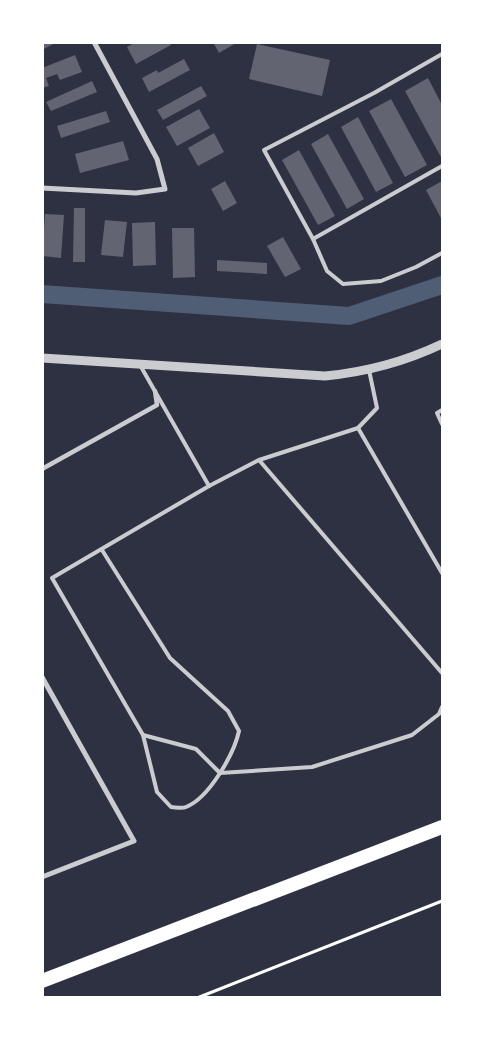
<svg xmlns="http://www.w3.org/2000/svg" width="485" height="1040" font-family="'Noto Sans',sans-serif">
<rect width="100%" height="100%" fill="#2d3142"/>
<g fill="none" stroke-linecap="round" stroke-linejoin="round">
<polyline stroke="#4f5d75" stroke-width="18" points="42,294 349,316 442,285"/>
</g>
<g fill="#626471">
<polygon points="42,42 57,42 42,50"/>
<polygon points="136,42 169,42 171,45 136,64 127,47"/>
<polygon points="213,42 238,42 219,53"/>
<polygon points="257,44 330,60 322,96 249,79"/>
<polygon points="75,55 82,72 60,80 57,74 46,78 49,86 42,88 42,68"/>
<polygon points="184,59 190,70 149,92 142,78 157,70 158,73"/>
<polygon points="428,78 442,105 442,159 405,91"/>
<polygon points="92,81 97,92 51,111 46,102"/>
<polygon points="201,86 207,96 163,120 157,110"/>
<polygon points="391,99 427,165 405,177 369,111"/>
<polygon points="199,109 210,128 177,146 166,127"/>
<polygon points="106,111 110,122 61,138 57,126"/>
<polygon points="358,117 393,183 376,192 341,127"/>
<polygon points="214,133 224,152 198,166 188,148"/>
<polygon points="328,134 364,199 347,209 311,144"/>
<polygon points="123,141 129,160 80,173 75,154"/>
<polygon points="299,150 335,216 318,225 282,160"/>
<polygon points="225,181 237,203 223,211 211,189"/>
<polygon points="442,181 442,220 426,190"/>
<polygon points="74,208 85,208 85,262 73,262"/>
<polygon points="45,214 64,215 61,258 42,256"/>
<polygon points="105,220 127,222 123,257 101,255"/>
<polygon points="155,222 156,265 133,266 132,223"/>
<polygon points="172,228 194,228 195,277 173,278"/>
<polygon points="283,237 301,269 285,277 267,246"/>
<polygon points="217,260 267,263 267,274 217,271"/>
</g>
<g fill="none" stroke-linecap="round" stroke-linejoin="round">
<polyline stroke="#fff" stroke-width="3" points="197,998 442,901"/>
<g stroke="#caccd0" stroke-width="4">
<polyline points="442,54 374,93 264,150 313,239 442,166"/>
<polyline points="313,239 327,271 343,284 381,281 416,267 442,253"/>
<polyline points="442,410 437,413 442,424"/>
<polyline points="358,428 442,573"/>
<polyline points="259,460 442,673"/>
<polyline points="209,486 259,460 358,428 377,408 369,370"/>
<path d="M102,550l68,108 58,53 11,20c-5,23 -30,67 -53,76 -4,2 -11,0 -15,0l-14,-15 -14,-57 -91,-157 157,-92 -69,-121"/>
<polyline points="143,735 196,749 220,773 312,767 412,735 439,714 442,707"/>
</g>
<polyline stroke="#caccd0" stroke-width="4.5" points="42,469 157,405 155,391"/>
<g stroke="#caccd0" stroke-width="5">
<polyline points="42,188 136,193 165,189 157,159 94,42"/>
<polyline points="42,677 134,841 42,877"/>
</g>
<path stroke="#caccd0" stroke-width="9" d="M42,358l283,18c42,-4 79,-14 117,-32"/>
<polyline stroke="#fff" stroke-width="14" points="42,981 442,827"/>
</g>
<rect width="485" height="1040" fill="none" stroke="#ffffff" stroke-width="88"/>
</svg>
